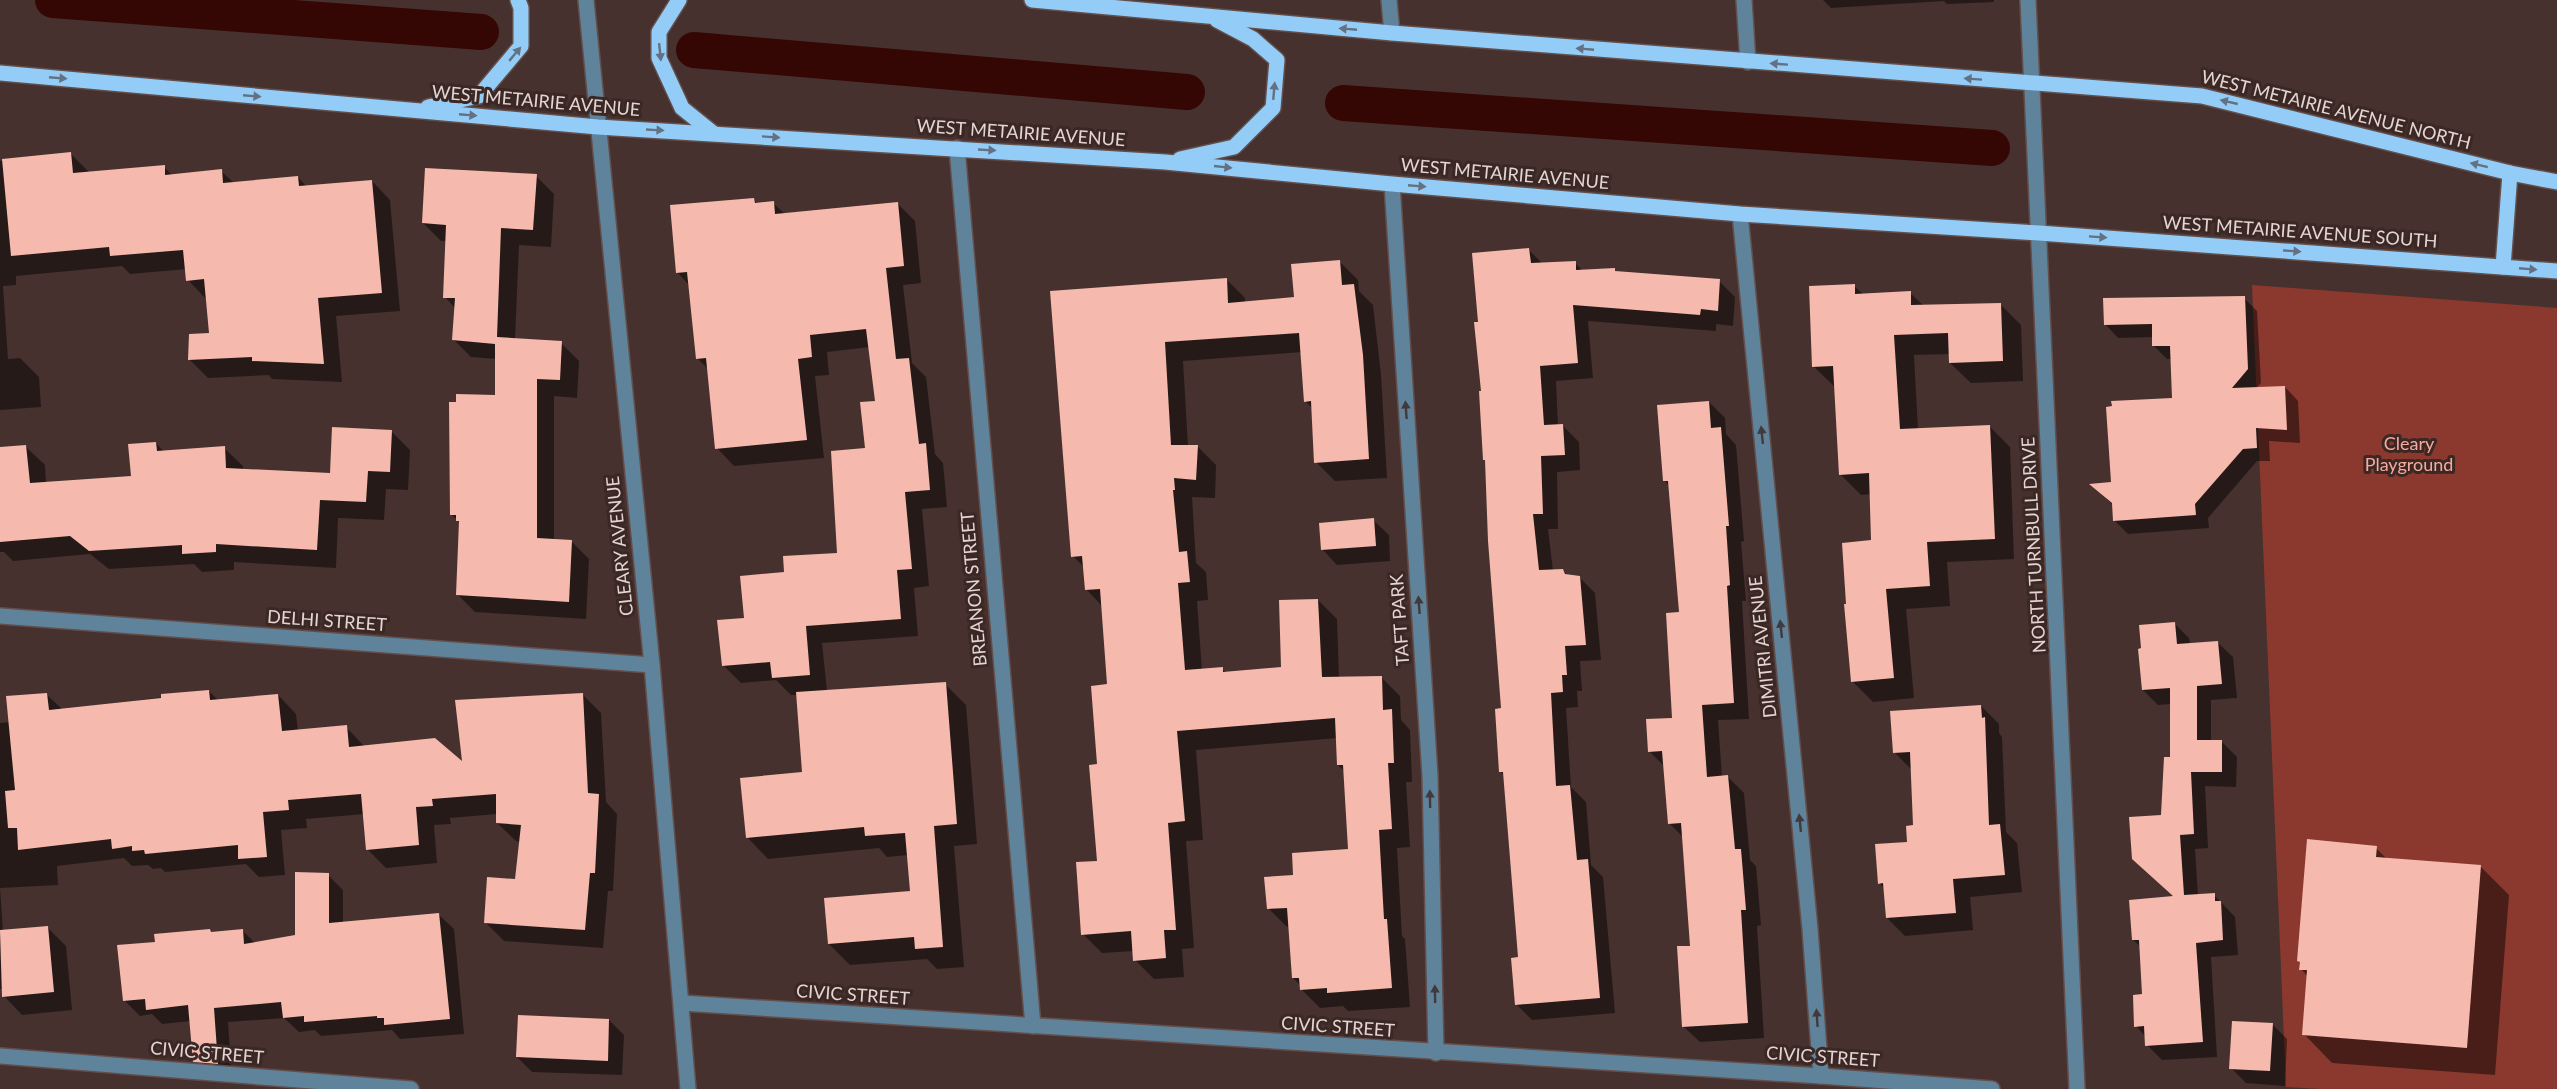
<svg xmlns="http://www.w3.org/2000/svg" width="2557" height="1089" font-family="Lato,sans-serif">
<rect width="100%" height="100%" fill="#46312e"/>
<polygon fill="#8b392e" points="2252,285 2557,308 2557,1089 2321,1089 2286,1087"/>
<g fill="#0007">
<polygon points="1823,0 1994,0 1994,2 1947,4 1944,1 1831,8"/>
<polygon points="71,154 90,173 164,167 173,176 221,171 234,183 298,177 307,187 372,181 390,200 400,311 336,316 342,382 272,379 269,375 208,378 190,360 211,334 206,299 188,280 187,269 130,274 122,266 16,276 16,285 3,286 8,359 20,358 39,377 41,407 0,410 0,161"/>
<polygon points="536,176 554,194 551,247 519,245 515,340 561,343 579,361 577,398 554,396 554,540 571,541 589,559 586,619 475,612 457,594 461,524 451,514 497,396 497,359 471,357 453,339 455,308 445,297 447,241 441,241 423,223"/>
<polygon points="753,199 758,204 773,203 785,214 898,204 915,221 921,283 903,285 912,363 926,377 935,454 943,463 947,507 922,509 929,586 914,588 918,636 822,643 827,691 945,684 966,705 977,844 954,846 964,967 937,969 927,959 850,965 829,944 911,892 908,855 887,857 879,848 768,859 747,837 803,773 798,695 791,695 776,680 741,683 723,665 746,619 786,573 839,554 867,450 876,402 870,347 827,352 829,375 815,376 824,458 734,466 717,448 709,370 697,358 689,285 677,272"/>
<polygon points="1529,250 1543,264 1575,263 1583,271 1614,269 1617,273 1719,281 1735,297 1733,326 1716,324 1716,331 1588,321 1593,378 1556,381 1558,426 1563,426 1579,442 1580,470 1557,472 1558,529 1548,529 1553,571 1563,570 1568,576 1579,577 1595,593 1601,660 1580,661 1582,691 1577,691 1578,707 1566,708 1571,787 1586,802 1591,865 1603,877 1615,1013 1532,1020 1516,1004 1520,958 1505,776 1500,771 1503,710 1479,323"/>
<polygon points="1339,261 1358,280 1359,291 1373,305 1381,375 1387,478 1335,481 1316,462 1312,408 1305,401 1302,352 1183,361 1188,446 1197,446 1216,465 1215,498 1192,497 1196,563 1206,572 1208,600 1197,601 1202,671 1222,669 1227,673 1283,669 1318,600 1337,619 1339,678 1381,677 1400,696 1401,720 1410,730 1412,782 1406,782 1410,847 1397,848 1402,936 1405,939 1410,1007 1348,1011 1343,1006 1320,1008 1301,989 1301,986 1293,978 1290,927 1287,927 1268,908 1294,876 1350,851 1344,771 1338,765 1337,738 1196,750 1203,840 1186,841 1194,948 1182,949 1184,977 1154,979 1135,960 1134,951 1102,953 1083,934 1099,862 1099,765 1108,686 1102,606 1086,589 1085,568 1073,556 1052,292 1226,279 1245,298 1245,303 1295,298"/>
<polygon points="1854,286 1864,295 1910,293 1924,306 2000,304 2021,325 2023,381 1971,383 1950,363 1950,354 1914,355 1918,430 1989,426 2010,447 2014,559 1947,562 1950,606 1906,609 1914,698 1873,702 1852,681 1873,542 1871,494 1861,495 1840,474 1835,387 1813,366"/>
<polygon points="2244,298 2257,311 2261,383 2256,388 2285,387 2298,401 2300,443 2269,441 2270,461 2257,461 2208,518 2209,528 2128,534 2115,521 2113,505 2092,485 2112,483 2173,399 2172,359 2167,359 2154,346 2154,337 2118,338 2105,324"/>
<polygon points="1709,402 1725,418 1726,434 1736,445 1744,541 1741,542 1746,601 1742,601 1749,719 1718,720 1722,777 1728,777 1744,793 1750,860 1756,866 1761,925 1757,926 1764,1038 1700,1042 1683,1026 1692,947 1683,837 1669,823 1665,767 1649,751 1674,719 1681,614 1670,487 1665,481"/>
<polygon points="391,431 410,450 408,490 386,489 384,520 338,518 336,568 234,562 234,570 202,572 194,564 109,569 90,554 13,561 4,552 0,552 0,449 26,447 45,465 46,483 133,478 156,443 164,452 224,448 243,466 243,470 332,474"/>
<polygon points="1373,520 1389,535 1390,561 1337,565 1322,549"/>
<polygon points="2174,623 2189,638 2190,645 2217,642 2233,657 2237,698 2211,700 2211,742 2222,742 2237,757 2236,787 2205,786 2208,848 2195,849 2198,896 2214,895 2235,917 2238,955 2211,957 2217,1057 2162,1060 2147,1045 2146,1037 2136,1026 2144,995 2141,947 2133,940 2175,898 2163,816 2171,758 2171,704 2158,705 2143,690"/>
<polygon points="209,691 219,701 278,695 296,714 298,731 346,727 365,747 463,764 583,695 601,713 606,802 617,814 613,891 608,891 603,948 504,941 486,923 516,880 520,842 516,841 497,823 497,814 450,818 451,824 434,825 437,863 386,868 368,850 364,814 306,819 307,828 281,830 285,875 259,877 246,864 165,872 161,868 153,869 148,865 132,866 124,858 57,866 58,885 0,888 3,931 47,927 66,946 72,1010 22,1015 4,996 3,989 0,989 0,723 10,722 46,694 63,710"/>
<polygon points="1981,706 1999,724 1999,733 2002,737 2006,832 2017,843 2022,892 1970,897 1973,930 1905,936 1887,918 1885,889 1879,883 1909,844 1914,827 1912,770 1894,752"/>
<polygon points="2376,848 2388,860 2480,866 2509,895 2495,1075 2332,1063 2304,1034 2308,977 2301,969 2301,963"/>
<polygon points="328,875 343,890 343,923 439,915 454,929 464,1034 400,1039 392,1030 321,1036 315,1030 299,1032 284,1018 228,1022 232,1078 209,1076 194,1061 191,1021 162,1024 152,1014 140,1016 125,1001 157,943 210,930 212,933 242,930 255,943 297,937"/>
<polygon points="609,1020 624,1035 622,1075 532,1072 517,1057"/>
<polygon points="2272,1024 2287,1039 2285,1086 2246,1083 2231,1068"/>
</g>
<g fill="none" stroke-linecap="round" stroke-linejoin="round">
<g stroke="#350704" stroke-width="36">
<polyline points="53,0 481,32"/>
<polyline points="694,50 1187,92"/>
<polyline points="1343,103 1992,148"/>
</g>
</g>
<g fill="#f6b9ae">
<polygon points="71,152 73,173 165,165 165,175 222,169 223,183 298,176 299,186 372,180 382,293 318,298 324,364 252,361 252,357 188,360 189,334 209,333 204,279 186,281 183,250 110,256 109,247 11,256 2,159"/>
<polygon points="425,168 537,174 533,230 501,228 497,337 562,341 560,380 537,379 537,538 572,540 569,602 456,595 459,521 456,521 456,515 450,515 449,402 456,402 456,394 495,395 495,344 452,340 455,298 443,298 446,225 422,223"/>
<polygon points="754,198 755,203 774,201 775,214 898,202 904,266 886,268 896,359 909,358 919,444 926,443 930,490 905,492 912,569 897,570 901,619 806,626 810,675 772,678 770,662 722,666 717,620 744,618 740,576 784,572 783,556 837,553 831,451 865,448 860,402 875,401 866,329 810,335 812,357 798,359 807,440 715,449 706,358 696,359 687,272 676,273 670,205"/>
<polygon points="1529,248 1531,263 1576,261 1576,270 1615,268 1615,271 1720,279 1718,311 1701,309 1700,315 1573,305 1578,363 1540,366 1544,425 1563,424 1565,455 1541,456 1543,514 1533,514 1539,570 1563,569 1565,574 1580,576 1586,645 1565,646 1567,675 1562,675 1563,692 1551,693 1556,786 1570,785 1577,860 1588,859 1600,998 1515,1005 1511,958 1518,957 1503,772 1499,772 1495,709 1501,708 1488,541 1485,460 1483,460 1479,391 1481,391 1474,322 1478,322 1472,253"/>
<polygon points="1340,260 1342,285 1354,284 1363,355 1369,459 1314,463 1311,401 1304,402 1299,333 1165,342 1171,445 1198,445 1196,480 1174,478 1175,490 1173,490 1179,552 1187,551 1190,582 1178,583 1185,670 1223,667 1223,672 1281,667 1279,600 1318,599 1322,677 1382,676 1383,710 1392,709 1394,763 1388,763 1392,829 1379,830 1384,919 1387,919 1392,988 1327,993 1327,988 1300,990 1299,978 1292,978 1287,908 1267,909 1264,877 1293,875 1292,853 1348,849 1343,765 1337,765 1335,718 1177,731 1185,821 1168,823 1176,930 1164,930 1166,958 1133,961 1131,931 1081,935 1076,862 1097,861 1089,765 1097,764 1091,686 1107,684 1100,589 1085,590 1082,556 1071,557 1050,291 1227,278 1228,303 1294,297 1291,264"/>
<polygon points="1855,284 1855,294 1911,291 1911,305 2001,303 2003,361 1949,363 1948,333 1894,335 1900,429 1990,425 1995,539 1927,542 1930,586 1886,589 1894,678 1851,682 1844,604 1846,604 1842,543 1871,540 1869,473 1839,475 1833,366 1812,367 1809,286"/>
<polygon points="2245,296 2248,369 2232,388 2285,386 2287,430 2256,428 2257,448 2243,449 2195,504 2196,515 2113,521 2112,503 2089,484 2111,482 2106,407 2112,406 2111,401 2172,398 2170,346 2152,346 2152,324 2104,325 2103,298"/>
<polygon points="1709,401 1711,428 1721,427 1729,526 1726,526 1730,585 1727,586 1734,703 1702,705 1707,777 1728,775 1735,849 1741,849 1746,910 1741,910 1748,1023 1682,1027 1677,946 1690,946 1681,823 1668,824 1662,751 1648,752 1646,719 1672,718 1666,613 1679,612 1668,481 1663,481 1657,405"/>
<polygon points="332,427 392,430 390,472 368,471 366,502 320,500 317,550 216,544 216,552 182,554 182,545 89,551 70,536 0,542 0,447 26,445 30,483 131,476 128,444 156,442 157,451 225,446 226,468 330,473"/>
<polygon points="1374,518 1376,546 1321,550 1319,523"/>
<polygon points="2175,622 2177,644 2218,641 2222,684 2197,686 2197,740 2222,740 2222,772 2191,772 2194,834 2180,835 2184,895 2215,893 2215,901 2221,901 2223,940 2196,943 2203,1042 2145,1046 2144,1026 2134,1027 2133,995 2142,994 2139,940 2132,940 2129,900 2173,896 2132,859 2129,817 2161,815 2164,757 2170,757 2170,688 2142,690 2138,649 2141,648 2139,625"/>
<polygon points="946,682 957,824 934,826 943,947 915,949 914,937 828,944 824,898 910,891 905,833 865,836 864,827 746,838 740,778 802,772 796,692"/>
<polygon points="209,690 210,700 278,694 282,731 347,725 349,747 435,738 462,761 455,700 583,693 588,793 599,794 595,873 590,873 585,930 484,923 487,877 515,879 521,825 496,823 496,794 432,799 433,806 416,807 419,845 366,850 361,794 288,800 289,810 263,812 267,857 238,859 238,845 145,854 144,850 132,851 132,846 112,849 111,839 18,850 17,828 8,828 5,791 15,790 6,696 47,693 49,710 161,698 161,694"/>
<polygon points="1981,705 1982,718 1985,717 1989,825 2000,824 2005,875 1953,879 1956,913 1886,918 1883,883 1878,884 1875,844 1907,842 1906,826 1913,825 1910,752 1893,753 1890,711"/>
<polygon points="2307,839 2377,846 2376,857 2481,865 2467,1048 2302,1035 2307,970 2299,970 2300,962 2297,961"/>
<polygon points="295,872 329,873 329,923 439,913 450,1019 384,1025 384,1018 377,1018 377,1016 304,1022 304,1016 283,1018 281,1002 214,1008 218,1064 193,1062 188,1005 146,1010 145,999 123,1001 117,945 155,942 154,934 210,929 211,932 243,929 244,944 295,935"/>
<polygon points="48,926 54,992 2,997 0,930"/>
<polygon points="518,1015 609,1019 608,1061 516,1057"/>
<polygon points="2232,1021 2273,1023 2270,1071 2229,1069"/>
</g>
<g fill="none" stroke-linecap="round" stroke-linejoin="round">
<defs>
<g id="minor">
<polyline points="586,0 652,665 688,1089"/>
<polyline points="1389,0 1392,33"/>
<polyline points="1744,0 1748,62"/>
<polyline points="2028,0 2077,1089"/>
<polyline points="957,148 1033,1026"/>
<polyline points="1392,184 1430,776 1436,1053"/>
<polyline points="1740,214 1810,929 1821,1076"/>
<polyline points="0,616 652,665"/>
<polyline points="682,1003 1821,1076 1992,1089"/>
<polyline points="0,1056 411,1089"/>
</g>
<g id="major">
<polyline points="679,0 659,32 659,58 682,108 713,133"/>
<polyline points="1032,0 1392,33 2202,96 2510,173 2557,182"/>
<polyline points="0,73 598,127 1165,162 1392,184 1740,214 2039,233 2557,271"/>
<polyline points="428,107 479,96 521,46 521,8 518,0"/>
<polyline points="1180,159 1234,147 1273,108 1277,60 1253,39 1217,20"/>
<polyline points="2503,267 2510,173"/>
</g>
</defs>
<use href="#minor" stroke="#624f4c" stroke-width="18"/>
<use href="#major" stroke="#624f4c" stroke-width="18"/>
<use href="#minor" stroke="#60839c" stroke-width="15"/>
<use href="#major" stroke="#93ccf6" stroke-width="15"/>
</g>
<defs><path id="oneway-solid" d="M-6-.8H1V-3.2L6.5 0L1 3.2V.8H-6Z" transform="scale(1.5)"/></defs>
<g fill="#637182">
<use href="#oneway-solid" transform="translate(1348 29) rotate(-175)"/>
<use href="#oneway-solid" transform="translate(1585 49) rotate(-175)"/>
<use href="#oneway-solid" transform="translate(660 52) rotate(84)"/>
<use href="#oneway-solid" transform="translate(515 54) rotate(-50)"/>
<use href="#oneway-solid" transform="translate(1779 64) rotate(-176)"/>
<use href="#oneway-solid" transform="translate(58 78) rotate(5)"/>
<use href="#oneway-solid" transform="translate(1973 79) rotate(-176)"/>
<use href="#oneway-solid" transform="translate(1274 91) rotate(-85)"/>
<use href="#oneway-solid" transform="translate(252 96) rotate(5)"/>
<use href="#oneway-solid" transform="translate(2229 102) rotate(-167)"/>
<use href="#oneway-solid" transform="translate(468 115) rotate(5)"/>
<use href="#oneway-solid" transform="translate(655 130) rotate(3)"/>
<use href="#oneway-solid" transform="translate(771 137) rotate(4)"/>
<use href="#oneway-solid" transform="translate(987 150) rotate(3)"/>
<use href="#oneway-solid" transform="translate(2479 165) rotate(-166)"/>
<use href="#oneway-solid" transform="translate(1223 167) rotate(6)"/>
<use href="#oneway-solid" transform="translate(1417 186) rotate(5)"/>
<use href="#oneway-solid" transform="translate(2098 237) rotate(4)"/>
<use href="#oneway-solid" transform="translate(2292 251) rotate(4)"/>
<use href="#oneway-solid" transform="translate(2528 269) rotate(5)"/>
</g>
<g fill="#42393c">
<use href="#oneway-solid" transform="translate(1406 410) rotate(-94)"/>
<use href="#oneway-solid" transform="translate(1762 435) rotate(-96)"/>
<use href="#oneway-solid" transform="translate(1419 605) rotate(-94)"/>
<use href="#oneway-solid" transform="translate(1781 629) rotate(-96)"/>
<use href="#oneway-solid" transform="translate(1430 799) rotate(-91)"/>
<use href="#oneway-solid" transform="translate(1800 823) rotate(-96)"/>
<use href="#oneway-solid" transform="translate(1435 994) rotate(-91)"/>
<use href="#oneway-solid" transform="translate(1817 1018) rotate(-94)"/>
</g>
<g text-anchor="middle" stroke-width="6" stroke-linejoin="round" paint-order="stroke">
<g font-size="18" fill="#e3d5d3" stroke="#3b2724">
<text transform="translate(536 101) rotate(5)" y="6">WEST METAIRIE AVENUE</text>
<text transform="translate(2336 110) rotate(14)" y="6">WEST METAIRIE AVENUE NORTH</text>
<text transform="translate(1021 133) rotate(4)" y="6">WEST METAIRIE AVENUE</text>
<text transform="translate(1505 174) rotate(5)" y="6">WEST METAIRIE AVENUE</text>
<text transform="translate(2300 232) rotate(4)" y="6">WEST METAIRIE AVENUE SOUTH</text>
<text transform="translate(2034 545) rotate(-93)" y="6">NORTH TURNBULL DRIVE</text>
<text transform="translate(620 546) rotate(-96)" y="6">CLEARY AVENUE</text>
<text transform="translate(974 589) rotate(-95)" y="6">BREANON STREET</text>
<text transform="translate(1400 620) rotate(-94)" y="6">TAFT PARK</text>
<text transform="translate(327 621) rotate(4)" y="6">DELHI STREET</text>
<text transform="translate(1763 647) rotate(-96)" y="6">DIMITRI AVENUE</text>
<text transform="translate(853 995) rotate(4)" y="6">CIVIC STREET</text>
<text transform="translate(1338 1027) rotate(4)" y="6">CIVIC STREET</text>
<text transform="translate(207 1053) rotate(5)" y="6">CIVIC STREET</text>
<text transform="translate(1823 1057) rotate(4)" y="6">CIVIC STREET</text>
</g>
<g font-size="18" fill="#f6aa9d" stroke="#3b2724">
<text x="2409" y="450">Cleary<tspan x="2409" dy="21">Playground</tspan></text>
</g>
</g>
</svg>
